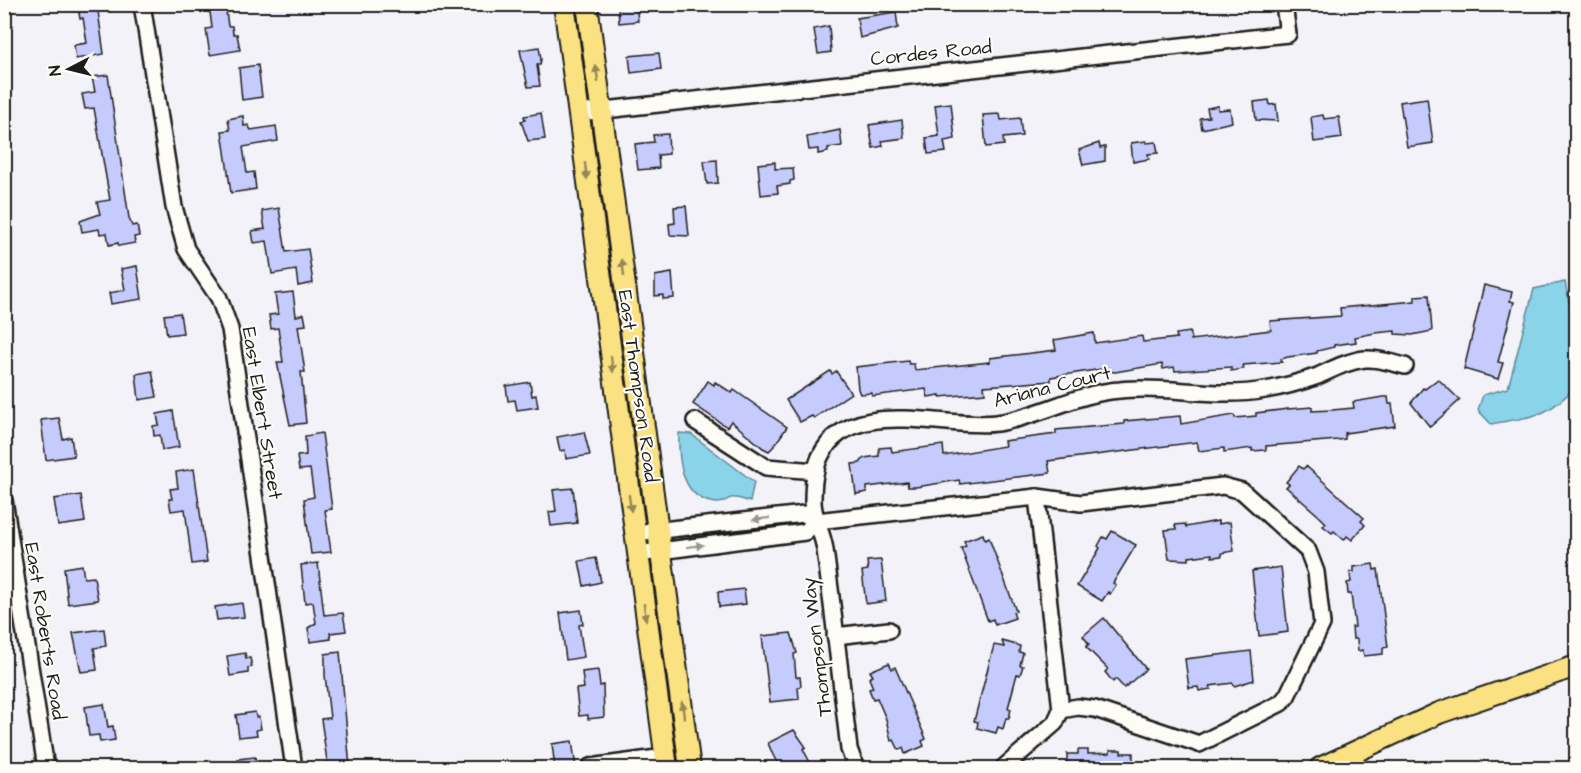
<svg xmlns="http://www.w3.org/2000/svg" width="1581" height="773" font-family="'Architects Daughter',sans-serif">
<rect width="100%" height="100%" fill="#f2f2f8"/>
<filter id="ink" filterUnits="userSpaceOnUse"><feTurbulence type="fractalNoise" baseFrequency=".0167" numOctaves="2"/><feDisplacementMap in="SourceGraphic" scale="12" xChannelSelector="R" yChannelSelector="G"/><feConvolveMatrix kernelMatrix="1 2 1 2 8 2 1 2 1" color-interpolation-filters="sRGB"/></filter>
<g filter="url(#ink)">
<g fill="#8ad4ea" stroke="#5e8a98" stroke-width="1.5">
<path d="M1565,282l11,55v49c-30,33 -44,30 -85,38l-13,-14 5,-15 25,-7 26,-99z"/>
<path d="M679,433l12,1 63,48 -4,20c-6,-2 -13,-5 -19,-4 -4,1 -9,5 -13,5 -37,-2 -40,-43 -39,-70z"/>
</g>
<g fill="#c6cbfd" stroke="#1c1c1c" stroke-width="1.5">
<polygon points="97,4 104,54 76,59 74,45 87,43 83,18 80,19 78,7"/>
<polygon points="209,4 225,4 228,26 232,26 233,34 237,34 240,50 210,55 206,29 212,28"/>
<polygon points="618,4 636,4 638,21 619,23"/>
<polygon points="896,12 898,28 860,38 857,18"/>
<polygon points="829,26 831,52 818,54 814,29"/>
<polygon points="539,47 541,59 540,65 537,65 540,86 528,87 520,50"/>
<polygon points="659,53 661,69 631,73 629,56"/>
<polygon points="258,65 262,97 242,100 239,68"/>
<polygon points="108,75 129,218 132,226 137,225 139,236 134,237 135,243 119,246 118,243 109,245 107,233 100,234 99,229 82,232 80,221 100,214 97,202 110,200 94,108 85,109 82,94 95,92 92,77"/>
<polygon points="1427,98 1433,143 1407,147 1400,102"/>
<polygon points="1269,100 1270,105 1276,104 1278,121 1256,120 1254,102"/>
<polygon points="951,103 955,139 944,141 946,152 928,154 926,138 939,136 935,105"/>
<polygon points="1218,106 1218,110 1230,109 1232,122 1202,129 1200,118 1209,117 1207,108"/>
<polygon points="541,113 545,139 528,141 521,121 525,120 524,116"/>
<polygon points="1000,114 1001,120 1020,118 1022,136 1003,138 1004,145 986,147 983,115"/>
<polygon points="1323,115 1324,119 1339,117 1342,138 1314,142 1311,117"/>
<polygon points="243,116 244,126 248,125 251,130 276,126 278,141 243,147 247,173 254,172 256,189 231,193 222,131 230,130 228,119"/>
<polygon points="902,120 904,138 882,141 883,146 873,148 869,125"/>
<polygon points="840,130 842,146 828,148 828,152 818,154 818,149 809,150 807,137"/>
<polygon points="668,134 669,154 658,155 659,168 638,170 635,144 654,142 653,135"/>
<polygon points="1146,141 1146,143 1156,142 1158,153 1148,154 1149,159 1133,162 1131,143"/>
<polygon points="1099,143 1100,148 1105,147 1105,161 1083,165 1079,150"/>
<polygon points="717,160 718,183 707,184 704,161"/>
<polygon points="775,162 775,169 793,168 794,180 790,181 790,184 777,186 778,193 761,195 758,164"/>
<polygon points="686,206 689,236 670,235 669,224 675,223 674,207"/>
<polygon points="279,208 286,252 308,249 313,283 298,286 296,270 272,274 267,241 254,243 252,231 265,229 262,211"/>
<polygon points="137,266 142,299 111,304 109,293 125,290 121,269"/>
<polygon points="672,273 674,298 663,299 663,295 655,296 655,276"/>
<polygon points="1484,285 1512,292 1510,301 1514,302 1498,362 1503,363 1498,379 1464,369"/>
<polygon points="293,292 296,316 304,314 306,325 298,326 305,372 301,372 306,423 290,425 277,362 283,362 278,328 271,329 269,315 278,314 275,294"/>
<polygon points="1429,295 1432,331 1412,335 1395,334 1395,331 1375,333 1355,337 1356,342 1334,345 1334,347 1317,351 1317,353 1288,357 1281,359 1282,362 1243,365 1244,369 1231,371 1231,367 1175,371 1174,367 1163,369 1162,364 1115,372 1109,371 1108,368 1051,377 1051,381 984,386 985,393 940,397 940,395 928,397 926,389 872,396 872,393 860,394 858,389 856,367 908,361 909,364 914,364 915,370 990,362 990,358 1056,350 1054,340 1094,333 1095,343 1142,336 1143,342 1177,338 1176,334 1190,332 1191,340 1271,330 1270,321 1341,316 1340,308 1415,301 1415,296"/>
<polygon points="180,313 183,333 167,335 164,315"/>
<polygon points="152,371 157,397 139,400 136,374"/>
<polygon points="830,371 832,374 836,371 851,393 814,418 812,416 800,422 786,400"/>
<polygon points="1438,379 1460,400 1430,427 1411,403 1423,388 1425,389"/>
<polygon points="708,381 714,385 715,382 732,393 734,390 787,427 774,446 769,451 763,448 731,421 727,427 693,404"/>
<polygon points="530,382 532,396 536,395 538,407 517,410 515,400 508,401 506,386"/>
<polygon points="1383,397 1388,397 1389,404 1392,404 1395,426 1345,433 1345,439 1338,440 1266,446 1266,450 1252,451 1252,448 1224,452 1224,448 1199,451 1197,442 1048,461 1050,473 960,484 959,480 916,487 908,487 907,482 867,487 867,492 856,494 852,464 860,463 864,458 879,456 879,448 891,447 892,452 943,445 944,456 1005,446 1004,441 1056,434 1056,430 1124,424 1124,421 1180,416 1181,424 1234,415 1235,418 1256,416 1256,413 1288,409 1312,407 1312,411 1332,410 1354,408 1353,402"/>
<polygon points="173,411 179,447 162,450 160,435 154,436 153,426 159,425 157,414"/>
<polygon points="59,418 63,439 71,437 74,456 46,460 41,420"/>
<polygon points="584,432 590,455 566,459 565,450 560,451 557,437"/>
<polygon points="322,433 332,509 325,510 331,552 311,554 304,499 314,497 310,469 299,470 297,456 306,455 305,436"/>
<polygon points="1299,466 1303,469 1306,466 1364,518 1361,521 1365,525 1352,540 1347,536 1344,540 1334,531 1332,533 1323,526 1326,523 1319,516 1286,487 1289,484 1286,482"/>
<polygon points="194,469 207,562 192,564 185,509 171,511 169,499 172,499 170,489 178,488 176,472"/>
<polygon points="573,488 577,523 551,526 549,512 556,511 553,490"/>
<polygon points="81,495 85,522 58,526 54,499"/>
<polygon points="1218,521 1218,524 1230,522 1234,551 1222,553 1222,556 1212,557 1212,554 1189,557 1189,560 1169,559 1165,530 1176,529 1175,525 1185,524 1186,527"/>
<polygon points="1112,531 1136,545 1113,583 1116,585 1110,594 1108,592 1102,601 1077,586 1100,548 1098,546 1103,537 1107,539"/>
<polygon points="983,534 985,540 989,538 1016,611 1013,612 1015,618 995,625 993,619 988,621 961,548 966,546 964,541"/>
<polygon points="596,558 601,582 584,586 579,561"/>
<polygon points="881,560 886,601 866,604 862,571 868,570 867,561"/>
<polygon points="318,563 324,615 343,613 346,631 330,633 331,639 310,642 308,628 316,623 313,602 305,603 301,565"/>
<polygon points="1373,564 1374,570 1378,569 1388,647 1383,648 1383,654 1364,656 1363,650 1358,651 1357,639 1353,639 1352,627 1355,627 1351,594 1348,594 1347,583 1351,582 1350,572 1354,572 1354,567"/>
<polygon points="82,565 84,578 94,577 98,600 68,604 64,568"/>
<polygon points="1281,567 1288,632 1259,636 1252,571"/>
<polygon points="744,589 746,604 719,607 718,592"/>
<polygon points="242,603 244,617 217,620 215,607"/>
<polygon points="581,610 583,624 579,625 584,657 566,660 560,613"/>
<polygon points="1104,618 1146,669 1124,688 1116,679 1113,682 1105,672 1108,669 1086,647 1089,644 1083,636"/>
<polygon points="104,629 106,646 94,648 97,670 81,672 73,633"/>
<polygon points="791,633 797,653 794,654 796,677 800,677 801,686 798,687 799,699 770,702 762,636"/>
<polygon points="1002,641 1020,646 1019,652 1023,653 1020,665 1023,666 1020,675 1017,674 1008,708 1011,709 1009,718 1006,718 1003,729 998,727 996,733 977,728 978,722 974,721 994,645 1004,647"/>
<polygon points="1251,651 1254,680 1234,686 1233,683 1210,686 1211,689 1199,691 1198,687 1189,688 1185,659"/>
<polygon points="340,652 350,768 328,768 321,719 330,718 325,675 325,654"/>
<polygon points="245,653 246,658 250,658 252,667 248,668 248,673 230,676 227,656"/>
<polygon points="889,663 892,669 895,667 926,739 922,741 924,746 905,754 903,748 899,750 894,740 891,741 886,719 877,698 873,699 869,689 873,688 869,678 873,676 870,671"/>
<polygon points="598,670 600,686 603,685 604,717 588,719 588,715 579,716 576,689 584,688 582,672"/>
<polygon points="104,704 108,727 113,726 115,740 100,742 99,735 89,736 85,707"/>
<polygon points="255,712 256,717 259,717 261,729 256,730 257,735 239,737 236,715"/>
<polygon points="794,730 806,747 803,749 813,768 780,768 773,755 768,743"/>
<polygon points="572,741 576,768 555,768 552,744"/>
<polygon points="1078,750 1088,750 1088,754 1110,753 1110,750 1121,750 1121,753 1133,753 1133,768 1067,768 1067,754 1078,754"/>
<polygon points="255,757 257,768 238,768 238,759"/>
</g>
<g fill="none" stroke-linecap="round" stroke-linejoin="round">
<defs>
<g id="minor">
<polyline points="142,4 174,207 186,249 219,298 230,329 294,768"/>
<polyline points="578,113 1288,34 1284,4"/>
<polyline points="695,421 766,467 816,471"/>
<polyline points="4,500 46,768"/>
<polyline points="635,533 804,514 817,521"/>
<polyline points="637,554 805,532 817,521 843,518 1037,497 1081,503 1223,486 1242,491 1308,551 1316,572 1322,624 1287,696 1281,703 1199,744 1095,709 1078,707 1061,710"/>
<polyline points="835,636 889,630"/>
<polyline points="590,767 665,757"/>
<path d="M856,768l-7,-19c-8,-67 -15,-133 -24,-199 -2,-17 -12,-32 -12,-49 0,-14 1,-31 7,-44 29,-63 124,-27 177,-34 42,-6 79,-30 123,-33 49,-5 95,9 145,0 18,-3 36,-8 53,-14 15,-7 30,-15 47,-17 14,-1 27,4 40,7"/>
<polyline points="1003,768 1055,723 1061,710 1037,497"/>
</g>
<g id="major">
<polyline points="564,4 667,768"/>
<polyline points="587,4 690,768"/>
<polyline points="1320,768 1439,713 1576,666"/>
</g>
</defs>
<use href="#minor" stroke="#1c1c1c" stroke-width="20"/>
<use href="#major" stroke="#1c1c1c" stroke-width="24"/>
<use href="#minor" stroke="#fdfcf7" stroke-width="15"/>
<use href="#major" stroke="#fae181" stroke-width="20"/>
</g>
<defs><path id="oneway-solid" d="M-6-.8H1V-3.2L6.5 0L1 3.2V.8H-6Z" transform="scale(1.5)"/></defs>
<g fill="#968854">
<use href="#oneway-solid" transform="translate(597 74) rotate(-98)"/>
<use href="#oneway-solid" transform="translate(586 171) rotate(82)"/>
<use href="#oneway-solid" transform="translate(623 268) rotate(-98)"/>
<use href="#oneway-solid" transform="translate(612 364) rotate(82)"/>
<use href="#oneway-solid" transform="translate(630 503) rotate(82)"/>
<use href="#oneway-solid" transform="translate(645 612) rotate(82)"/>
<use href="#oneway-solid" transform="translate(683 710) rotate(-98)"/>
</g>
<g fill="#989794">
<use href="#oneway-solid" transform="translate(761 519) rotate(173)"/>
<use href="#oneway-solid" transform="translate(695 546) rotate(-7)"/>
</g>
</g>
<g text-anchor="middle" stroke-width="4.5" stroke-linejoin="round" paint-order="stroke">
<g font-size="20" fill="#1c1c1c" stroke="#fdfcf7">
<text transform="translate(931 52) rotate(-6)" y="7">Cordes Road</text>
<text transform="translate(639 386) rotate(82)" y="7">East Thompson Road</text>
<text transform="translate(1052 386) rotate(-14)" y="7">Ariana Court</text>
<text transform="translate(263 413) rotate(81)" y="7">East Elbert Street</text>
<text transform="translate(46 631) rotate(81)" y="7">East Roberts Road</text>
<text transform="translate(816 647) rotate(-97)" y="7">Thompson Way</text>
</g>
</g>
<rect width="1581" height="773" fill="none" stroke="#fdfcf7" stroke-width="24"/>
<rect x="12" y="12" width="1557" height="749" fill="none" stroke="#1c1c1c" stroke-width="2" filter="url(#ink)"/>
<g transform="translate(69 69) rotate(263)" stroke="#fdfcf7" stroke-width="4.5" paint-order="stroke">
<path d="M0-4.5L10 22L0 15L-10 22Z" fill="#1c1c1c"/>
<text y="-9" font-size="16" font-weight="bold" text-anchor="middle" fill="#1c1c1c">N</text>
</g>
</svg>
